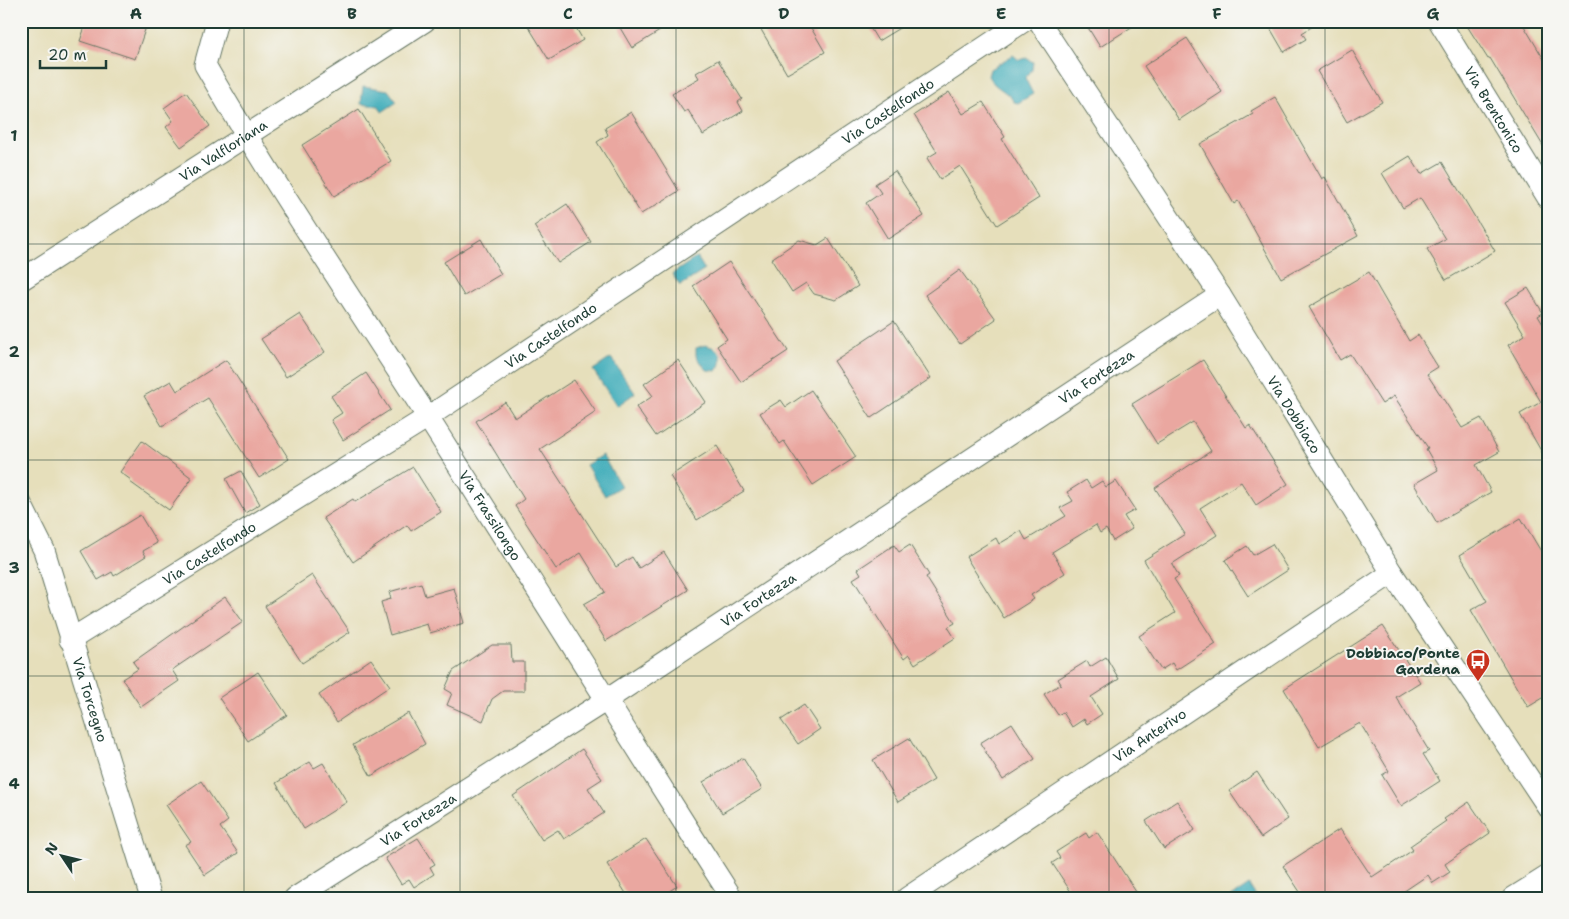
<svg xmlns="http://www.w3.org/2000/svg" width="1569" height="919" font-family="'Shantell Sans',sans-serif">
<rect width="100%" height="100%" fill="#f6f6f2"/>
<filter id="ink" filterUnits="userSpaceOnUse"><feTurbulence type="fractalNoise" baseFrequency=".02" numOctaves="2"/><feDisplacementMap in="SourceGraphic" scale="10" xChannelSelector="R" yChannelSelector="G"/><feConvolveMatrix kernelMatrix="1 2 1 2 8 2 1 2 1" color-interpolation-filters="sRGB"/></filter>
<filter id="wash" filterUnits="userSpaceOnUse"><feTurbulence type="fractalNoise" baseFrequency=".0096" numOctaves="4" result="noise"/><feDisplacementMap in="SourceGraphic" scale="20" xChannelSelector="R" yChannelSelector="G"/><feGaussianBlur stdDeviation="1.12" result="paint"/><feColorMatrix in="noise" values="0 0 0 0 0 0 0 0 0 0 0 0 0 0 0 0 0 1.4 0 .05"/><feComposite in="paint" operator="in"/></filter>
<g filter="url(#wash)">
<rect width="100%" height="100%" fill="#e6dfbb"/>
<g fill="#3cacb9" stroke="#2e7476">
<path d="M1013,55l6,5 7,-2 7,4 -1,8 -7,8 8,16 -15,9 -4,-1c-7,-12 -19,-13 -26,-26l2,-7z"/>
<polygon points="363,86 388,90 397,102 382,112 379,106 361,104"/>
<polygon points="697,257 705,270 680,286 672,274"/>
<polygon points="705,345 712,347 721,354 721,364 716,371 707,370 696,356 696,348"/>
<polygon points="611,358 635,393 617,406 593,370"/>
<polygon points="602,455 621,486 605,496 586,465"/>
<polygon points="1249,885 1257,898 1230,898"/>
</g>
<g id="blocks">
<g fill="#eaa7a0">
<polygon points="87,21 148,21 135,59 80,41"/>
<polygon points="525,21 572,21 583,40 549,60"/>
<polygon points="616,21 676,21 632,48"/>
<polygon points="756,21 807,21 825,52 787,74"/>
<polygon points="866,21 911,21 878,41"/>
<polygon points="1084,21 1141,21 1100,47"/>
<polygon points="1266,21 1321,21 1302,33 1306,39 1284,52"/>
<polygon points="1464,21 1521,21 1548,66 1548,154 1490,58 1488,59"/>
<polygon points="1187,38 1222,92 1179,120 1144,66"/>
<polygon points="1352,50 1382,102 1347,122 1317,71"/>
<polygon points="718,60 742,99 738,102 743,111 703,135 688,110 684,112 672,94 699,78 696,73"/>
<polygon points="186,92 210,126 181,147 166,127 173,121 164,108"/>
<polygon points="949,92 963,114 983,102 1005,137 1002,139 1039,198 997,225 960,166 940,179 927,158 937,152 914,115"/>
<polygon points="1275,97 1322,179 1325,177 1358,236 1281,278 1238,201 1234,204 1200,144 1253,114 1251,111"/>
<polygon points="359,109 391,161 334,196 302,145"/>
<polygon points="631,112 679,191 641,214 597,142 608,135 605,128"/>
<polygon points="1410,156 1421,174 1442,162 1495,251 1446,280 1427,249 1445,239 1420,198 1403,208 1382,173"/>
<polygon points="895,171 924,216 888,239 866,203 881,193 875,184"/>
<polygon points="567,204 591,242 558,263 534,226"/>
<polygon points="828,238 858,286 836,300 814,294 806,283 792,292 771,259 799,240 817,245"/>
<polygon points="481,239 501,274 464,296 444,262"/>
<polygon points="729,262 788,351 741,382 717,346 727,339 693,286"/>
<polygon points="960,270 996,319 960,344 925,295"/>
<polygon points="1369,272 1409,341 1418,335 1438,367 1427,374 1462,428 1481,418 1499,452 1476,465 1491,492 1437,523 1414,484 1438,470 1426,449 1428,448 1394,396 1382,404 1350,354 1340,360 1309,307"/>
<polygon points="1528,288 1543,313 1538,316 1548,332 1548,463 1520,414 1541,402 1508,345 1525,335 1505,302"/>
<polygon points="300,314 325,352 286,377 261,339"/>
<polygon points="894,321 931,378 871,418 834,361"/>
<polygon points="226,360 289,459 259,478 208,398 162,426 144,396 171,381 177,391"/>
<polygon points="678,360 706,402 656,436 636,407 653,396 644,384"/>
<polygon points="1203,360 1246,428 1250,425 1288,484 1256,505 1241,482 1200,508 1217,535 1172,564 1179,576 1174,579 1216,644 1176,670 1172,663 1161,670 1139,636 1175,613 1144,560 1185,534 1155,488 1211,451 1193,422 1157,444 1132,404"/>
<polygon points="366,373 390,410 343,440 331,420 342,413 331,396"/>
<polygon points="574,380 596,412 540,449 616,567 632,557 639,568 664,552 688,590 606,641 584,604 605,592 581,553 556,569 515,506 524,499 476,421 505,402 515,418"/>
<polygon points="811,390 856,457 813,485 784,441 780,444 760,413 781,400 786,407"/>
<polygon points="142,441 192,478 169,510 130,482 131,480 120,472"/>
<polygon points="717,446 744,491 697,520 670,476"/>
<polygon points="413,467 441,512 411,531 407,525 353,562 323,518 353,499 355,502"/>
<polygon points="241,471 260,504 245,513 226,479"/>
<polygon points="1086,480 1091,488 1102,481 1106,487 1116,481 1135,510 1124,516 1132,529 1113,541 1106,529 1100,533 1096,525 1052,552 1065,573 1031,595 1034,599 1004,618 966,557 996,538 999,544 1021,531 1026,540 1066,516 1060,508 1073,501 1067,492"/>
<polygon points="140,515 157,543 143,551 146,556 114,576 112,572 98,580 81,551"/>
<polygon points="1521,518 1548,563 1548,695 1528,707 1471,610 1487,601 1460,555"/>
<polygon points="1272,544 1288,570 1248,596 1225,560 1247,546 1253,555"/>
<polygon points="894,545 899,552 910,545 929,575 926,577 955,623 948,627 955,638 915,664 909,655 904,659 853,579 861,574 858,569"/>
<polygon points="312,575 350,632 302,663 265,606"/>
<polygon points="421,583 425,596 454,588 464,623 430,633 427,624 390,635 381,602 391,599 389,592"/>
<polygon points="225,597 243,622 172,670 179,681 141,707 122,679 138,669 133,662"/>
<polygon points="1383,626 1420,682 1396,697 1429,751 1423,754 1440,781 1401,806 1382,775 1389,771 1360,723 1319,747 1284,689"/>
<polygon points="492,645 511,645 512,662 524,662 524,691 503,691 492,699 483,721 447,705 452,693 445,689 453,671"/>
<polygon points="1106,657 1119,679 1091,697 1102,714 1087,724 1084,719 1072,727 1063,712 1058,715 1044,694 1061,684 1058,679 1087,661 1090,667"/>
<polygon points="371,659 390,686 337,722 319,695"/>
<polygon points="258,672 287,715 248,741 219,698"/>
<polygon points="804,705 820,729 798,744 781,720"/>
<polygon points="408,713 425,744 371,776 353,745"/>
<polygon points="1012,723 1035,759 1003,780 980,743"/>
<polygon points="909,738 934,780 898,802 873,760"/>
<polygon points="582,749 602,779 588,788 604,813 564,839 558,830 542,840 513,796"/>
<polygon points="743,758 762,789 722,813 703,782"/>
<polygon points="310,762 314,768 323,763 347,802 304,829 276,783"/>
<polygon points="1257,772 1288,819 1261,838 1229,791"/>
<polygon points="201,781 228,821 220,827 238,853 205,875 185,845 191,842 166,805"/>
<polygon points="1177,801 1195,830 1164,849 1146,821"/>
<polygon points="1469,802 1490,833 1445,864 1450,872 1433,883 1428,875 1394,898 1304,898 1283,866 1340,829 1372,877 1413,850 1410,846 1446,821 1444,819"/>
<polygon points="1097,832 1140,898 1075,898 1052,863 1060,858 1056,852 1086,833 1089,838"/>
<polygon points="418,838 435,864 430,867 434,874 414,887 409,879 401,884 385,858"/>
<polygon points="646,839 677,886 659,898 629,898 607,864"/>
</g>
</g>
</g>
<g filter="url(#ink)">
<use href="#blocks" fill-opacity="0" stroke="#657663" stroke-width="1"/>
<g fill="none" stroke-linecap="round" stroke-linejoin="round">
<defs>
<g id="minor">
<path id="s1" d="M217,21l-12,44c69,120 147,234 222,351 102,160 202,322 305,482"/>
<path id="s2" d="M1039,21l181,274 172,278 156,234"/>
<path id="s3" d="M1439,21l109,177"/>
<path id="s4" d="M21,280l404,-259"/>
<path id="s5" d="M21,504l23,46 107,348"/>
<path id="s6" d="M70,640l358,-223 596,-396"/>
<path id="s7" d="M295,898l310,-197 615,-406"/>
<path id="s8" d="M907,898l485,-325"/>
<polyline points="1513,898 1548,876"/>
</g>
</defs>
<use href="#minor" stroke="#657663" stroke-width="23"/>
<use href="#minor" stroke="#fff" stroke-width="21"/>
</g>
</g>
<path fill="none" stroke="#1f3d34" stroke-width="1" stroke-opacity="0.55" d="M244,21v877M460,21v877M676,21v877M893,21v877M1109,21v877M1325,21v877M21,244h1527M21,460h1527M21,676h1527"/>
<defs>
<symbol id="bus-pin" viewBox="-11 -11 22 30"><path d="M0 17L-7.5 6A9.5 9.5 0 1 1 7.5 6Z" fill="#c8321e" stroke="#f6f6f2"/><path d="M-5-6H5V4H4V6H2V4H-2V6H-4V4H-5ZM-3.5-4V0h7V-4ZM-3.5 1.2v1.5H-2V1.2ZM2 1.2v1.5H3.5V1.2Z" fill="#fff"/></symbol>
</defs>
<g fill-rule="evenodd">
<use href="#bus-pin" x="1464" y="647" width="28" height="38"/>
</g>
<g text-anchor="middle" stroke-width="4" stroke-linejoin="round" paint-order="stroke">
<g font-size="14" fill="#1f3d34" stroke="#f6f6f2">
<text dy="5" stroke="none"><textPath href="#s3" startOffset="104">Via Brentonico</textPath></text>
<text dy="5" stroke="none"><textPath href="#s6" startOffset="974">Via Castelfondo</textPath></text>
<text dy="5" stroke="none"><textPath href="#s4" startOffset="240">Via Valfloriana</textPath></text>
<text dy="5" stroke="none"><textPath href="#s6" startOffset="569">Via Castelfondo</textPath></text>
<text dy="5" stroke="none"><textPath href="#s7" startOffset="956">Via Fortezza</textPath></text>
<text dy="5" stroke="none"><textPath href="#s2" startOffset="469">Via Dobbiaco</textPath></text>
<text dy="5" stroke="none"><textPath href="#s1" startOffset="579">Via Frassilongo</textPath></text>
<text dy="5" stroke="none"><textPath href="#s6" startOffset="164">Via Castelfondo</textPath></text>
<text dy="5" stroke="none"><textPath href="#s7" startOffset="551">Via Fortezza</textPath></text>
<text dy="5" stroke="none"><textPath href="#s5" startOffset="208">Via Torcegno</textPath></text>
<text dy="5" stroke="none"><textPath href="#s8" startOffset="292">Via Anterivo</textPath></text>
<text dy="5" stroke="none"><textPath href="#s7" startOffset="146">Via Fortezza</textPath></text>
</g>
<g font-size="14" font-weight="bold" fill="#1f3d34" stroke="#f6f6f2" text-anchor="end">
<text x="1460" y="658">Dobbiaco/Ponte<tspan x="1460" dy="16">Gardena</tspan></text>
</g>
</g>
<rect width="1569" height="919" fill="none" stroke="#f6f6f2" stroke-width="55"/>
<g transform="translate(62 856) rotate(305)" stroke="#f6f6f2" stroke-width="4" paint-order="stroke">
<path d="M0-4L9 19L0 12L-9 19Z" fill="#1f3d34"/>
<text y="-8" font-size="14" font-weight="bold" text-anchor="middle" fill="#1f3d34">N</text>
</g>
<path d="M40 60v8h66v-8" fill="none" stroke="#1f3d34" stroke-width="2.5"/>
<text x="48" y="60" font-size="15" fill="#1f3d34" stroke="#f6f6f2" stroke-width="4" paint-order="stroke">20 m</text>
<rect x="28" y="28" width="1514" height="864" fill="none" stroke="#1f3d34" stroke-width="2"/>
<g font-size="16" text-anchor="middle" font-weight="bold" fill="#1f3d34">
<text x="136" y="19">A</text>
<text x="352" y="19">B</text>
<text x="568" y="19">C</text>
<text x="784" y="19">D</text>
<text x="1001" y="19">E</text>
<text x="1217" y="19">F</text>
<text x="1433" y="19">G</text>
<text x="14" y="141">1</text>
<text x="14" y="357">2</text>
<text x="14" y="573">3</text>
<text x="14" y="789">4</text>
</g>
</svg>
